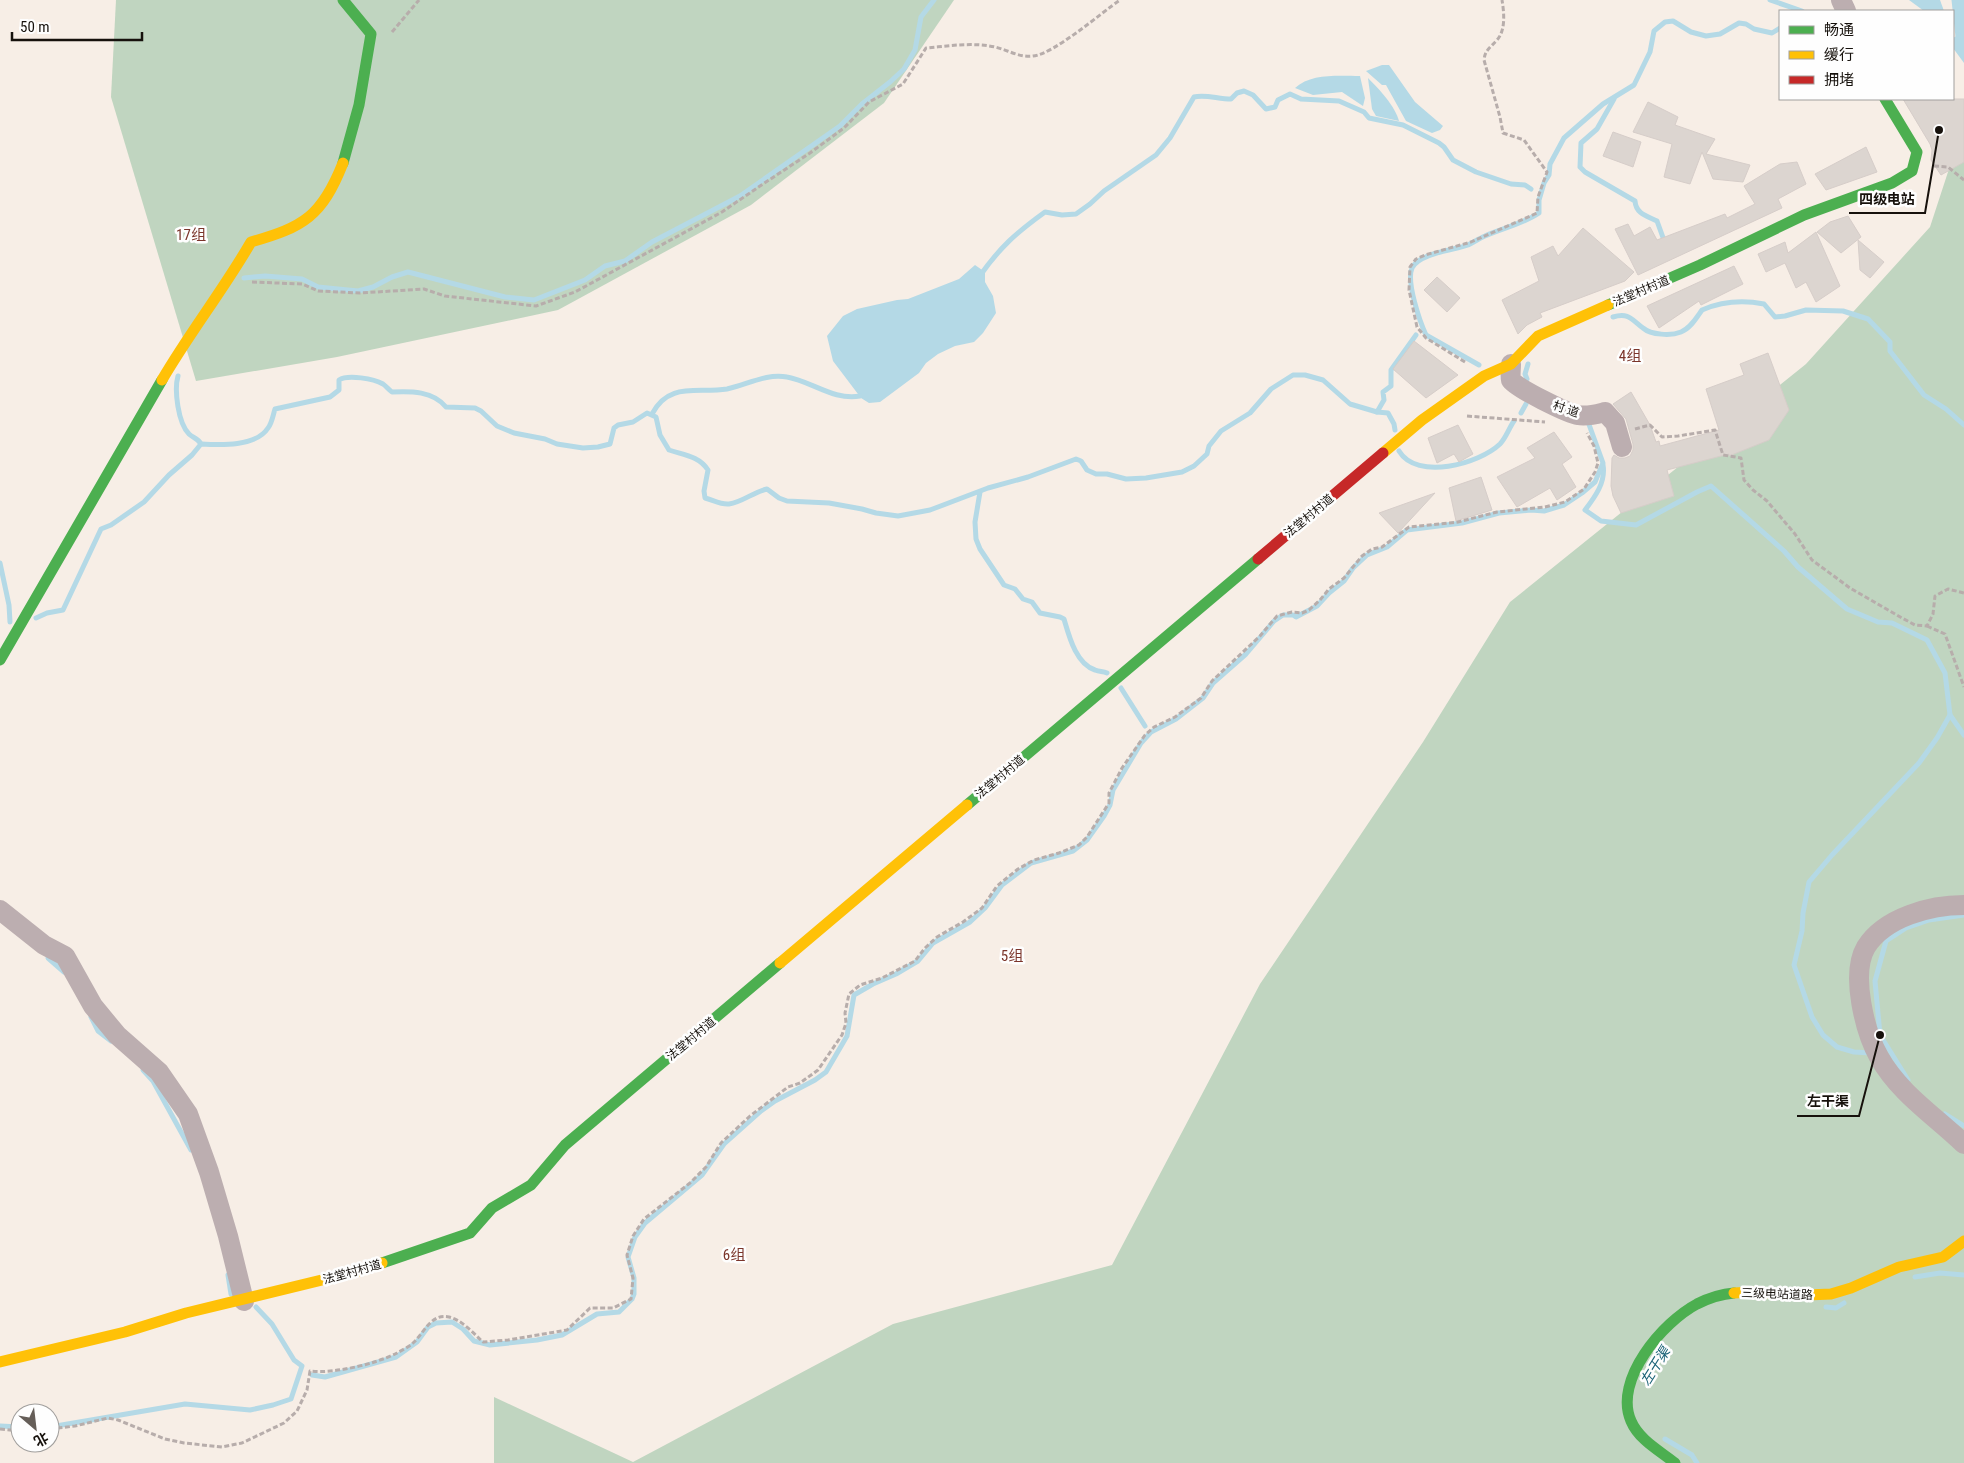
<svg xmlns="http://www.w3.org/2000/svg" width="1964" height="1463" font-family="'Roboto Condensed','Noto Sans SC',sans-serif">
<rect width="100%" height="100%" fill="#f7eee6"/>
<g fill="#c0d5c0">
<polygon points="116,0 954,0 884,103 751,205 558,310 337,357 196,381 111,97"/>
<polygon points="1964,123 1964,1463 494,1463 494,1397 633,1462 893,1324 1112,1265 1260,984 1423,742 1510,602 1806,364 1930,227"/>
</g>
<g fill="#b4d9e6">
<polygon points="1909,0 1940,0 1944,11 1924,11"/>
<polygon points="1952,0 1964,0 1964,63 1953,48 1953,38 1960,34"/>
<polygon points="1382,65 1389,65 1415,102 1443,126 1440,130 1432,133 1406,121 1386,85 1382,85 1366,71"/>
<path d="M1360,76l5,22 -2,8 -21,-14 -29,3 -18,-7c16,-15 44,-12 65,-12z"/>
<path d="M1368,78c11,11 27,28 31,43l-23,-5 -4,-7z"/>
<polygon points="975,265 985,272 985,282 993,296 996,313 983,333 974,342 955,346 938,354 926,363 919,373 880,402 869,403 861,398 833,361 827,336 843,316 857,309 897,300 908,299 959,279"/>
</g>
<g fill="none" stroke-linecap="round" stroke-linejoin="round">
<g stroke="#b4d9e6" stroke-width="5">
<polyline points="1770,0 1802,11"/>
<polyline points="1954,0 1958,37"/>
<path d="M1614,99l-17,30 -16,14 -1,24 5,5 50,29c1,13 12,15 22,20l8,22"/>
<path d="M979,277c21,-30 37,-44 66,-65l17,3 14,-1 14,-10 14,-13 52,-36 14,-17 24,-41c11,-3 24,2 37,2l6,-6 7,-2 9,4 13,14 9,-2 3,-7 12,-6 11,5 38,2 25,11 5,6 34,7 36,18 5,4 9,13 23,12 35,12 14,1 6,4"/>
<polyline points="244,278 265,276 302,279 318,287 358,291 373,287 392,277 408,272 505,297 534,300 585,280 605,266 625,261 652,242 740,196 840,126 862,104 890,82 904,69 915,50 921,17 934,0"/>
<path d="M1613,317c16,-5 19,3 30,11 8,7 28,8 38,4 10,-4 16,-15 21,-22 21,-9 41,-10 62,-6l11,13 10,-1 21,-6 37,1 25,8 22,23v9l34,44 22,14 18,16"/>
<path d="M1479,365l-53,-30c-6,-13 -20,-53 -14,-67 7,-15 43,-18 56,-23 6,-3 12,-7 17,-9 18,-8 38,-12 54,-23v-13l5,-17 5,-8 1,-11 14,-26 39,-34 31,-19 16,-33 4,-21 11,-9 8,-1 18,11 15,4 14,-2 19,-11 7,1 8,5 18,4 8,-5"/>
<path d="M178,376c-4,14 0,47 11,58 4,4 9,4 12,10"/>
<polyline points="1527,379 1525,374 1528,364"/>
<polyline points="1377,412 1388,413 1394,424 1395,430"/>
<polyline points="1521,413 1526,404"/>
<path d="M652,414c17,-33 46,-20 75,-25 20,-4 39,-16 60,-12 24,4 47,24 73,19"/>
<path d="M1399,451c18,30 80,13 101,-7 6,-6 9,-16 14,-23"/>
<path d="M1603,465c3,17 -8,32 -18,45l16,11 35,4 61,-33 14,-6 73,65 14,16 49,42 31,13 14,1 35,17 18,33 5,42 -13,23 -18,25 -87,92 -23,27 -6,31 -1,18 -8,34 18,52 11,18 14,12 17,5 17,1"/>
<path d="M980,492l-5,30 1,17 4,10 24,36 11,4 8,10 9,3 8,11 20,4 4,2c5,17 12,45 31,51 5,2 8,1 12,3"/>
<polyline points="0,563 9,605 10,622"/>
<path d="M36,618l11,-5 16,-3 38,-81 10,-4 33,-23 25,-27 23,-20 9,-11c19,1 55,3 67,-16 4,-5 5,-13 7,-19l55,-12 9,-7v-10c9,-6 35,-1 44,4 3,2 6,6 9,8 19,-1 41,-1 54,15l29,1 6,3 16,15 17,7 31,6 12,5 26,4 15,-1 12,-3 4,-16 4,-3 15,-3 14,-9 9,4 4,18 9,15c15,5 30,6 39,20l-4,21 1,7c8,2 16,7 24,6 14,-2 24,-12 38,-15l12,9 8,3 42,2 33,6 14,4 22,3 32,-6 58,-22 40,-11 48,-18 5,2 6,9 9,4h11l19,5 20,-1 36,-6 12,-6 13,-12 2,-8 12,-15 29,-18 21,-24 22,-14h12l18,5 27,24 27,8 7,-12 -1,-8 8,-6v-16l25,-35"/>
<polyline points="1121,688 1145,726"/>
<polyline points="1950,715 1964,735"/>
<polyline points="48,958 64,972"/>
<polyline points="91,1017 98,1031 111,1041"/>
<polyline points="143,1070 153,1081 191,1150"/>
<polyline points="1908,1080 1880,1035 1875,981 1886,941 1906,928 1929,920 1964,915"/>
<polyline points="1945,1114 1964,1126"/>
<polyline points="228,1275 231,1294"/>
<polyline points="1915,1277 1940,1273 1964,1275"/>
<polyline points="1826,1307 1836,1308 1844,1303"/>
<polyline points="312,1375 325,1377 396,1357 417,1342 428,1327 436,1323 452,1322 463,1329 474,1341 490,1345 537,1340 562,1335 597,1314 619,1312 632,1299 634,1294 634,1278 628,1257 635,1237 645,1223 702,1175 724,1144 761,1111 775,1101 815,1080 826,1072 847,1036 854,995 873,984 896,974 918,961 933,943 970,922 985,908 1002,885 1031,863 1073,851 1087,840 1104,816 1110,805 1113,790 1141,743 1151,732 1176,719 1203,698 1213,683 1246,654 1274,621 1283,615 1293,615 1296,617 1317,606 1329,593 1344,581 1353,568 1367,555 1387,547 1407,530 1462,523 1499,513 1531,510 1544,511 1564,505 1582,493 1595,482 1603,463 1587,419"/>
<polyline points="1646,1380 1662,1353"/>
<polyline points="0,1426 20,1427"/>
<polyline points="50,1427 185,1404 250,1410 273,1405 291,1399 302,1366 294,1360 272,1324 256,1307"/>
<polyline points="1665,1439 1692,1455 1697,1463"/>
</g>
</g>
<g fill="#dcd5d0" stroke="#d6cdc9">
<polygon points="1903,99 1964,99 1964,162 1941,175 1931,160 1932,150 1930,144"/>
<polygon points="1648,102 1678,117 1675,125 1715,139 1706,154 1750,165 1743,182 1713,179 1702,152 1690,184 1664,177 1672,144 1633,132"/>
<polygon points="1613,132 1641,142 1633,167 1603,156"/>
<polygon points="1866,147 1877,172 1826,190 1815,174"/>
<polygon points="1797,162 1806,184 1778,199 1782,208 1638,275 1615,229 1628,224 1634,236 1650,227 1657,240 1725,214 1727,218 1755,204 1744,186 1780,164"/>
<polygon points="1848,216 1861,237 1841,253 1817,232 1830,222"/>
<polygon points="1583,228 1634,272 1625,281 1540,313 1542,317 1527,325 1518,334 1502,300 1539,281 1531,257 1553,246 1558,256"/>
<polygon points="1816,232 1840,286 1816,302 1806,282 1796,288 1785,263 1766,272 1758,254 1785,242 1788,253"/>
<polygon points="1858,240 1884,262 1870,278 1860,270"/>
<polygon points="1734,266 1743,284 1701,305 1699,301 1659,328 1647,306"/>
<polygon points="1437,277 1460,298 1447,312 1424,290"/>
<polygon points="1414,341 1458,375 1426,398 1393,369"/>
<polygon points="1768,353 1789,410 1769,440 1729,456 1729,454 1667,470 1674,496 1621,513 1613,496 1611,486 1612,458 1614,455 1619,458 1625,458 1630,456 1633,450 1633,444 1626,419 1613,404 1631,392 1650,425 1656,442 1659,441 1660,446 1719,430 1706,389 1744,375 1740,364"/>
<polygon points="1458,425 1473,454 1459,462 1454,454 1437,463 1428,438"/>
<polygon points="1554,432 1572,457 1562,464 1576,487 1557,500 1550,488 1517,507 1497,477 1535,458 1527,448"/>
<polygon points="1481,477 1492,510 1456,521 1449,488"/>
<polygon points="1435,493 1398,533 1379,513"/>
</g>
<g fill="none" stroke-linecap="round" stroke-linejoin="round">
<g stroke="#b7adab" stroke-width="3" stroke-dasharray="5 2.5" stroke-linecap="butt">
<polyline points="392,32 419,0"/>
<polyline points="1934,166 1948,167 1964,180"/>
<path d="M252,282l50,2 16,7 42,2 64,-4 21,7 91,10 39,-14 147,-80 38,-26 50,-33 34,-25 25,-26 34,-18 23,-36c23,-2 46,-6 69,-1 13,3 25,11 38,9 21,-2 68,-43 87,-56"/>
<path d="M1465,362l-39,-24 -9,-11 -8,-37 1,-23 6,-8 9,-4 46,-13 66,-29 1,-16 9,-25 -23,-32 -21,-7 -3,-16 -16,-57c1,-10 6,-12 13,-20 9,-10 7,-28 5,-40"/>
<polyline points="1467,416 1545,422"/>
<polyline points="1635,429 1650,425 1662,437 1678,436 1715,430 1723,455 1741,458 1744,480 1753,490 1767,501 1795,534 1812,560 1850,588 1902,618 1915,625 1927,626 1933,614 1935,596 1948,589 1964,593"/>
<polyline points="1927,626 1945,634 1964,687"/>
<polyline points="0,1429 20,1431"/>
<path d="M50,1429l25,-3 33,-8 10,2 47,19 19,4 38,4 20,-4 42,-20 13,-12 10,-21 3,-19c23,3 66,-7 87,-18 5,-3 12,-6 16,-10 11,-10 18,-30 36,-26 13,3 24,16 34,25l25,-2 59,-10 23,-22h23l18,-9 2,-21 -6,-23 6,-19 11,-17 46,-36 16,-16 15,-24 29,-27 38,-29 12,-4 18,-13 24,-35 4,-12 -1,-10 4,-19 11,-9 22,-7 33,-17 10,-13 12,-11 26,-15 19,-14 15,-22 21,-17 16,-9 25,-7 20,-8 8,-8 22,-34v-10l13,-25 23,-33 9,-8 21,-10 26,-19 11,-17 48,-45 17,-20 15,-4 10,1 7,-3 11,-10 9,-11 15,-11 18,-22 10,-7 10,-2 27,-20 49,-5 39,-10 48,-5 20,-5 19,-13 11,-17 3,-9 -4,-17 -7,-13"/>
</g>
<g stroke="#bcaeb0" stroke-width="20">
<polyline points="1841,0 1846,11"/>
<path d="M1511,364c0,5 -1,12 0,16 3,7 58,34 67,35 9,2 19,-1 27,-3l10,11 7,24"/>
<path d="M1964,905c-33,0 -79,12 -98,42 -16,27 -1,85 13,110 20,36 56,59 85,87"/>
<polyline points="0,910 44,945 65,956 93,1006 117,1035 159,1072 188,1114 209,1172 228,1236 244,1301"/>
</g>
<g stroke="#4caf50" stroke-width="11">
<polyline points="343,163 359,105 371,34 343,0"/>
<polyline points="1608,305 1700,265 1804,215 1892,183 1912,171 1917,152 1885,99"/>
<polyline points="0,660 162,380"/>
<polyline points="967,805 1258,559"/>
<polyline points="382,1263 470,1233 492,1208 531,1185 565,1145 780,963"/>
<path d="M1675,1463c-15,-12 -36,-23 -44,-42 -18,-41 32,-99 66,-117 12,-6 24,-10 37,-11"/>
</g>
<g stroke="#ffc107" stroke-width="11">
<path d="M162,380c28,-48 62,-91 89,-138 53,-15 71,-26 92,-79"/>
<polyline points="1383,453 1422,420 1484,376 1511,364 1538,336 1608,305"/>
<polyline points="780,963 967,805"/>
<polyline points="1734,1293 1752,1292 1807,1295 1831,1294 1851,1288 1899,1267 1943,1257 1964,1241"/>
<polyline points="0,1362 125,1332 186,1313 355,1272 382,1263"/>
</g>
<polyline stroke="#c62828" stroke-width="11" points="1258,559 1383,453"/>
</g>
<g text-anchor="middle" stroke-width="5" stroke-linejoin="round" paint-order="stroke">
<g font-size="12" fill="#16110c" stroke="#fefefe">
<text transform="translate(1641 291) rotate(-23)" y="4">法堂村村道</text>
<text transform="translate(1566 409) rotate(19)" y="4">村 道</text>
<text transform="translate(1309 516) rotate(-40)" y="4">法堂村村道</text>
<text transform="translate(1000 777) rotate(-40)" y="4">法堂村村道</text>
<text transform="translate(691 1039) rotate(-40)" y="4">法堂村村道</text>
<text transform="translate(352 1272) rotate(-16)" y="4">法堂村村道</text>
<text transform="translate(1777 1294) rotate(2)" y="4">三级电站道路</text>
</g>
<g font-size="14" font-style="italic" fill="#186076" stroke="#fefefe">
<text transform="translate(1655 1366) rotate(-58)" y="5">左干渠</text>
</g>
<g font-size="15" fill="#7b352b" stroke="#fefefe">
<text x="191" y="240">17组</text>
<text x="1630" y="361">4组</text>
<text x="1012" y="961">5组</text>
<text x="734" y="1260">6组</text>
</g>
</g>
<path fill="none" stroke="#16110c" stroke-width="2" d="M1939 130L1925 213H1849M1880 1035L1859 1116H1797"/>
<g fill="#16110c" stroke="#fefefe" stroke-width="2">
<circle cx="1939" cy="130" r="5"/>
<circle cx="1880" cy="1035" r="5"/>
</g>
<g font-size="14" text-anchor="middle" font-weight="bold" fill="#16110c" stroke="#fefefe" stroke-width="5" stroke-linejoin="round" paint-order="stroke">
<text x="1887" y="204">四级电站</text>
<text x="1828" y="1106">左干渠</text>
</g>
<rect x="1779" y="10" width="175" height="90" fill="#fefefe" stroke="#a19f9d"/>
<rect x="1789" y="26" width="25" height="8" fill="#4caf50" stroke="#a19f9d"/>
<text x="1824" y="35" font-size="15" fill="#16110c">畅通</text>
<rect x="1789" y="51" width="25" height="8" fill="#ffc107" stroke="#a19f9d"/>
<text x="1824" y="60" font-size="15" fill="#16110c">缓行</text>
<rect x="1789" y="76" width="25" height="8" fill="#c62828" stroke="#a19f9d"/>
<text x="1824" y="85" font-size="15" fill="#16110c">拥堵</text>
<g transform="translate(35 1428) rotate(152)"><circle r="24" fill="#fefefe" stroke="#a19f9d"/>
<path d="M0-4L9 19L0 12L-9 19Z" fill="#655e58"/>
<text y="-8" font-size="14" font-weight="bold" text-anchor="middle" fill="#16110c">北</text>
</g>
<path d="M12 32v8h130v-8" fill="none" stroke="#16110c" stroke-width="2.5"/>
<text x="20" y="32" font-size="15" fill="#16110c" stroke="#fefefe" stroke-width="4" paint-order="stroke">50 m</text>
</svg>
